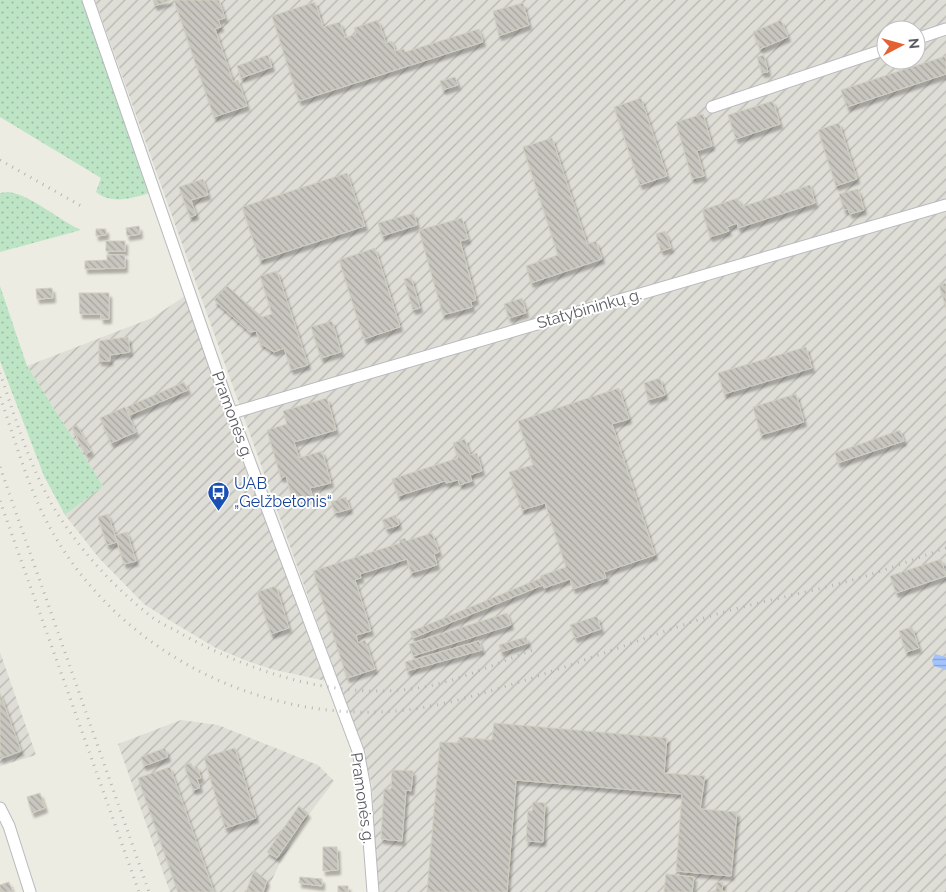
<svg xmlns="http://www.w3.org/2000/svg" width="946" height="892" font-family="Raleway,sans-serif">
<defs>
<pattern id="industrial-furrows" width="10" height="10" patternUnits="userSpaceOnUse" patternTransform="scale(1.25)"><rect width="10" height="10" fill="#deddd6"/><path d="M-1 1l2-2M0 10L10 0M9 11l2-2" fill="none" stroke="#b7b6b1"/></pattern>
<pattern id="grass-dots" width="8" height="8" patternUnits="userSpaceOnUse" patternTransform="scale(1.25)"><rect width="8" height="8" fill="#bee4c6"/><path d="M2 2h.1M6 6h.1" fill="none" stroke="#9dbca4" stroke-width="1.8" stroke-linecap="round"/></pattern>
<pattern id="water-rules" width="6" height="5" patternUnits="userSpaceOnUse" patternTransform="scale(1.25)"><rect width="6" height="5" fill="#a2c3fc"/><path d="M0 2.5h6" fill="none" stroke="#87a2cf"/></pattern>
<pattern id="building-back-hatch" width="6" height="6" patternUnits="userSpaceOnUse" patternTransform="scale(1.25)"><rect width="6" height="6" fill="#c8c6bf"/><path d="M-1 5l2 2M0 0l6 6M5-1l2 2" fill="none" stroke="#a5a49f"/></pattern>
<filter id="shadow"><feDropShadow dx="2.5" dy="4.5" stdDeviation="1" flood-color="#0004"/></filter>
</defs>
<rect width="100%" height="100%" fill="#ecece2"/>
<g fill="url(#industrial-furrows)" fill-rule="evenodd">
<path d="M95,0h851v892h-570l-4,-107 -16,-54zM886,30h30v30h-30z"/>
<polygon points="185,296 326,681 271,669 247,661 216,648 169,620 144,604 99,558 65,515 103,486 27,366 152,318"/>
<polygon points="0,652 36,755 0,766"/>
<polygon points="181,720 218,725 318,765 334,781 310,813 280,863 266,892 170,892 118,744"/>
</g>
<g fill="url(#grass-dots)">
<path d="M0,0h83l67,193c-18,5 -38,12 -54,-1l5,-14 -101,-61z"/>
<path d="M8,192c24,3 50,28 73,38l-81,22v-59z"/>
<polygon points="0,286 27,366 103,486 65,515 44,476 0,361"/>
</g>
<polygon fill="url(#water-rules)" points="935,654 946,657 946,670 934,666 932,661"/>
<g fill="url(#building-back-hatch)" stroke="#d1cfc0" filter="url(#shadow)">
<polygon points="153,0 171,0 155,6"/>
<polygon points="174,0 219,0 225,18 218,20 221,27 215,29 233,82 238,80 247,106 214,117"/>
<polygon points="315,2 323,27 340,22 345,38 356,34 354,28 378,20 386,43 392,41 395,51 404,49 405,52 479,29 483,42 299,101 272,16"/>
<polygon points="523,3 529,25 499,36 493,11"/>
<polygon points="781,20 788,37 760,49 753,32"/>
<polygon points="268,55 272,67 241,78 237,66"/>
<polygon points="764,55 768,72 762,73 757,57"/>
<polygon points="946,56 946,74 847,107 841,90"/>
<polygon points="455,77 458,85 443,90 440,81"/>
<polygon points="641,98 667,176 640,185 614,107"/>
<polygon points="773,101 780,124 736,139 728,115"/>
<polygon points="703,114 712,146 697,151 704,176 692,179 676,122"/>
<polygon points="839,123 857,179 836,186 818,130"/>
<polygon points="552,138 587,244 596,241 602,259 531,283 526,266 558,255 523,147"/>
<polygon points="347,173 365,226 260,260 242,207"/>
<polygon points="203,179 208,195 191,200 196,215 190,217 179,187"/>
<polygon points="810,185 815,203 738,228 737,223 727,227 729,231 710,237 702,210 738,198 741,207"/>
<polygon points="858,189 864,210 850,214 848,209 844,210 839,194"/>
<polygon points="414,213 417,225 382,236 378,223"/>
<polygon points="462,218 468,239 460,241 476,300 471,302 472,307 443,315 419,230"/>
<polygon points="139,226 140,234 127,236 126,228"/>
<polygon points="96,229 106,229 106,235 96,236"/>
<polygon points="665,231 671,248 661,251 656,234"/>
<rect x="106" y="241" width="19" height="10"/>
<polygon points="375,248 400,327 364,339 339,260"/>
<polygon points="107,255 125,255 125,268 85,269 85,261 107,260"/>
<polygon points="277,271 308,365 291,370 284,348 274,352 260,343 256,331 250,332 214,300 227,286 262,317 272,314 260,276"/>
<polygon points="411,277 420,308 413,310 404,279"/>
<polygon points="946,283 946,307 939,285"/>
<polygon points="52,288 53,298 37,299 36,289"/>
<polygon points="79,293 109,293 109,319 101,319 101,314 80,314"/>
<polygon points="522,298 526,313 509,318 504,304"/>
<polygon points="332,321 341,352 321,358 311,327"/>
<polygon points="128,337 130,352 110,355 110,361 99,361 99,341"/>
<polygon points="806,347 812,368 724,394 718,373"/>
<polygon points="660,378 665,395 648,400 644,383"/>
<polygon points="184,382 188,390 130,415 127,407"/>
<polygon points="619,388 629,419 612,424 655,555 604,572 606,578 573,589 570,579 544,588 543,585 413,638 410,632 541,578 540,576 566,567 545,503 522,510 509,472 533,465 518,421"/>
<polygon points="796,394 804,422 761,435 753,407"/>
<polygon points="327,398 336,430 294,442 299,458 322,451 331,483 310,488 313,498 297,503 295,497 292,498 286,476 281,478 267,430 287,424 283,411"/>
<polygon points="125,407 136,432 111,443 100,418"/>
<polygon points="77,425 91,451 86,454 72,428"/>
<polygon points="900,430 904,441 838,463 835,453"/>
<polygon points="465,439 470,455 477,453 482,471 470,475 472,481 460,485 458,480 446,483 445,481 398,496 392,479 458,458 453,443"/>
<polygon points="346,497 350,509 335,513 331,502"/>
<polygon points="108,514 117,542 107,545 98,517"/>
<polygon points="396,515 399,525 386,529 382,520"/>
<polygon points="127,532 136,561 124,564 115,535"/>
<polygon points="432,533 439,552 434,554 437,565 411,573 407,559 360,574 361,578 355,580 371,631 356,635 358,643 365,640 375,669 347,678 313,571 400,543 399,540 405,538 406,541"/>
<polygon points="941,559 946,576 896,593 890,576"/>
<polygon points="276,586 289,628 271,634 257,592"/>
<polygon points="507,613 511,625 413,656 409,644"/>
<polygon points="597,616 601,629 575,638 570,625"/>
<polygon points="912,627 919,648 906,652 899,631"/>
<polygon points="526,637 528,643 501,652 499,645"/>
<polygon points="479,641 482,650 407,671 405,662"/>
<polygon points="0,693 21,751 0,759"/>
<polygon points="494,723 667,738 664,773 705,776 700,809 737,812 731,876 676,871 682,794 516,780 507,892 427,892 440,742 459,743 459,737 492,740"/>
<polygon points="165,748 168,757 144,766 141,757"/>
<polygon points="235,748 256,818 225,828 204,757"/>
<polygon points="191,763 193,768 197,766 201,778 197,779 200,788 193,790 184,765"/>
<polygon points="170,767 214,892 178,892 138,778"/>
<polygon points="392,770 413,771 411,791 406,790 402,841 381,839 384,789 391,789"/>
<polygon points="40,793 45,808 32,813 27,797"/>
<polygon points="533,802 545,803 543,842 526,841 528,811 532,811"/>
<polygon points="299,806 308,813 277,858 267,852"/>
<polygon points="323,847 337,847 338,870 323,871"/>
<polygon points="254,870 267,881 263,892 246,892"/>
<polygon points="666,874 694,877 692,892 664,892"/>
<polygon points="300,877 322,879 322,886 299,883"/>
<polygon points="9,882 13,892 0,892 0,885"/>
<polygon points="717,882 723,882 722,891 727,892 711,892 716,890"/>
<rect x="338" y="886" width="10" height="6"/>
</g>
<g fill="none" stroke-linecap="round" stroke-linejoin="round">
<defs>
<g id="street">
<polyline points="88,0 227,401 358,751 365,788 373,892"/>
<polyline points="916,39 946,29"/>
<polyline points="712,107 886,49"/>
<polyline points="232,413 946,205"/>
<polyline points="0,808 9,826 30,892"/>
</g>
</defs>
<use href="#street" stroke="#b9bac0" stroke-width="13"/>
<use href="#street" stroke="#fff" stroke-width="11"/>
<g stroke="#b5b5b6" stroke-width="3" stroke-dasharray="1 6" stroke-linecap="butt">
<polyline points="0,160 83,207"/>
<path d="M0,373c16,47 31,98 57,140 25,39 55,72 91,101 9,8 22,13 32,19 68,38 152,66 231,56 42,-5 83,-25 122,-39"/>
<path d="M0,397c15,42 27,88 48,127 69,130 221,205 366,185 28,-4 56,-12 83,-20 67,-20 132,-46 198,-68 50,-17 103,-26 154,-40 33,-9 65,-22 97,-33"/>
<polyline points="0,467 149,892"/>
<polyline points="0,501 139,892"/>
</g>
</g>
<defs>
<symbol id="bus-pin" viewBox="-11 -11 22 30"><path d="M0 17L-7.5 6A9.5 9.5 0 1 1 7.5 6Z" fill="#1a4fb4" stroke="#fff"/><path d="M-5-6H5V4H4V6H2V4H-2V6H-4V4H-5ZM-3.5-4V0h7V-4ZM-3.5 1.2v1.5H-2V1.2ZM2 1.2v1.5H3.5V1.2Z" fill="#fff"/></symbol>
</defs>
<g fill-rule="evenodd">
<use href="#bus-pin" x="206" y="480" width="25" height="34"/>
</g>
<g text-anchor="middle" stroke-width="4" stroke-linejoin="round" paint-order="stroke">
<g font-size="16" fill="#5a5c62" stroke="#fff">
<text transform="translate(589 308) rotate(-16)" y="6">Statybininkų g.</text>
<text transform="translate(233 415) rotate(70)" y="6">Pramonės g.</text>
<text transform="translate(363 798) rotate(82)" y="6">Pramonės g.</text>
</g>
<g font-size="16" fill="#164399" stroke="#fff" text-anchor="start">
<text x="234" y="489">UAB<tspan x="234" dy="18">„Gelžbetonis“</tspan></text>
</g>
</g>
<g transform="translate(901 45) rotate(84)"><circle r="24" fill="#ffffff" stroke="#bdbec0"/>
<path d="M0-4L9 19L0 12L-9 19Z" fill="#e36231"/>
<text y="-8" font-size="14" font-weight="bold" text-anchor="middle" fill="#5a5c62">N</text>
</g>
</svg>
